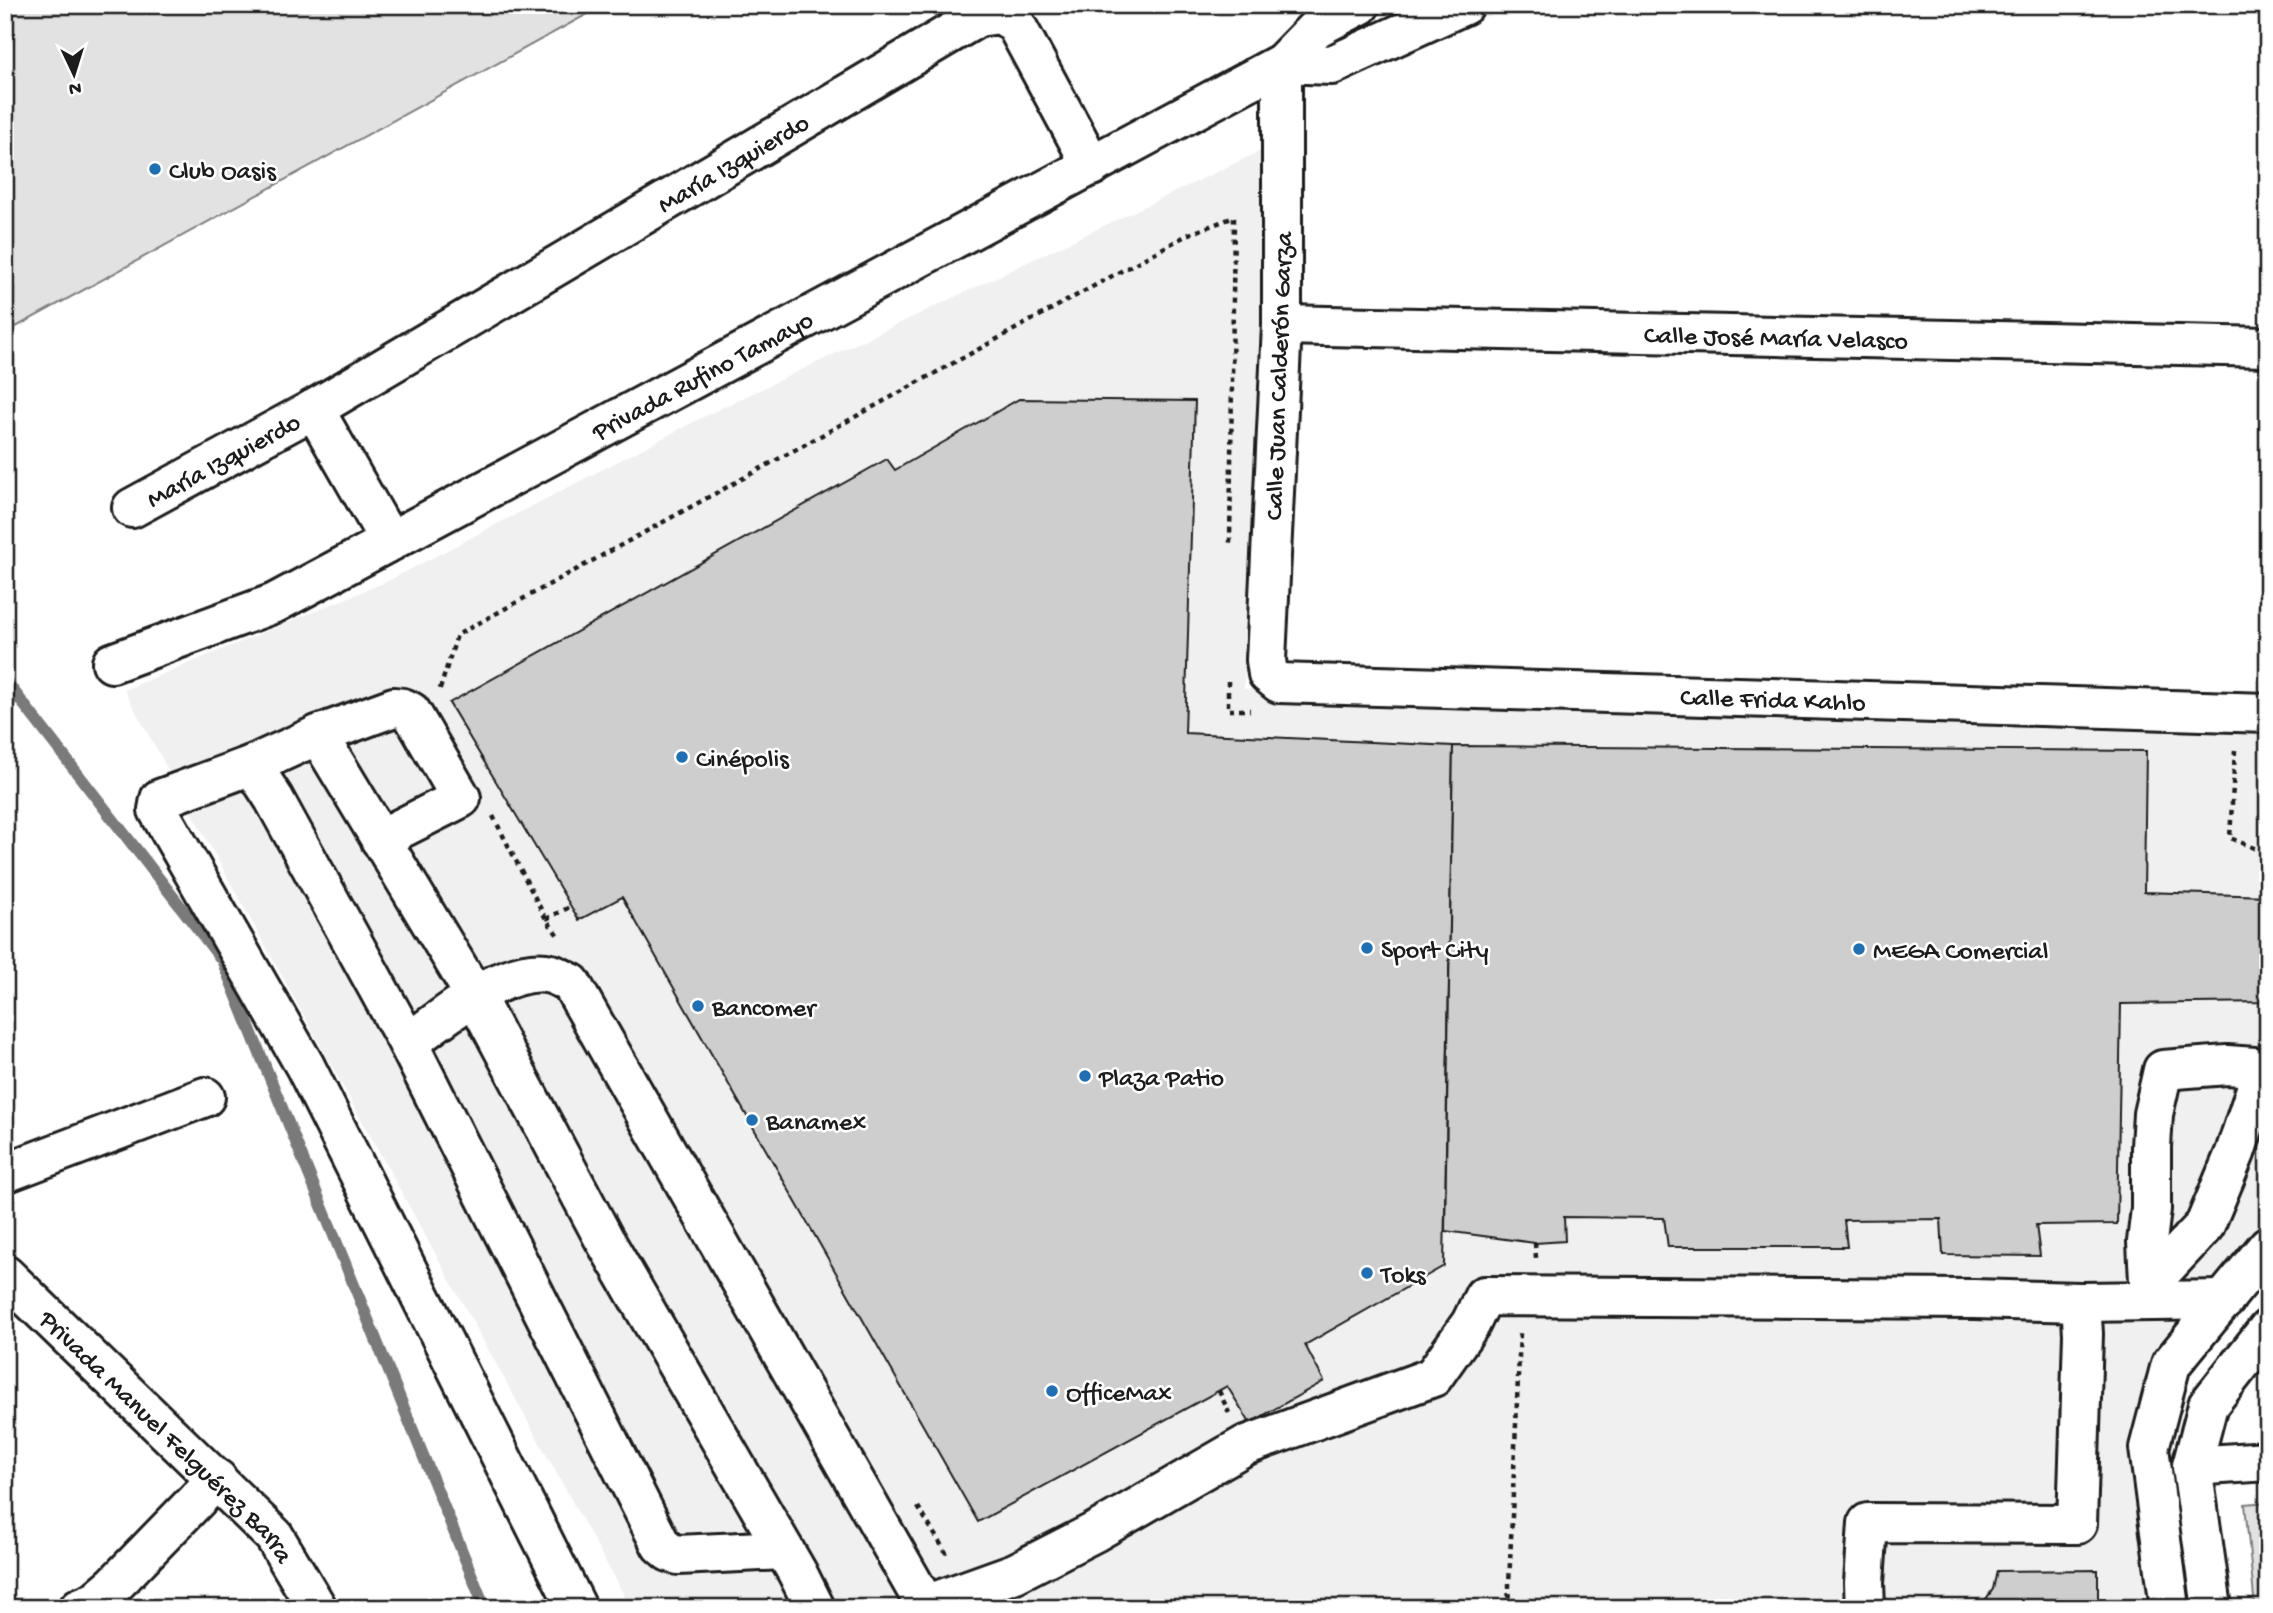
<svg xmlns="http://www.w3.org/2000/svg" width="2273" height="1613" font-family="'Gochi Hand',sans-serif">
<rect width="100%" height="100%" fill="#fff"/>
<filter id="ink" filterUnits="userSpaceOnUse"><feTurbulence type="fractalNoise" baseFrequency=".0143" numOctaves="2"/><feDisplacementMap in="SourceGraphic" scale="14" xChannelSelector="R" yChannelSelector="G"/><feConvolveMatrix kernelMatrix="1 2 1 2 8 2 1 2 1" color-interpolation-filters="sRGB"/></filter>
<g filter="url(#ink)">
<polygon fill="#f0f0f0" points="1267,148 1244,689 2268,725 2268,1239 2149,1448 2158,1608 631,1608 124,690 388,581 709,414"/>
<g fill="#e2e2e2" stroke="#7f7f7f" stroke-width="2">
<polygon points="5,5 604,5 5,333"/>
<polygon points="2268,1502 2268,1608 2255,1608 2245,1504"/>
</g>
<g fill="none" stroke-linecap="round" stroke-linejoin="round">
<polyline stroke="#7a7a7a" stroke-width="12" points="5,680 222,960 485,1608"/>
</g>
<g fill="#cecece" stroke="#1c1c1c" stroke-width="2">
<polygon points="1019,399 1195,401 1185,733 1453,746 1444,1266 1305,1345 1324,1381 1250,1423 1227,1386 978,1522 622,897 579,920 449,703 887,459 895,470"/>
<polygon points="1453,746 2146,751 2144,892 2268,896 2268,1002 2121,1004 2117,1224 2036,1225 2040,1256 1943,1255 1941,1219 1844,1220 1847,1247 1668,1247 1664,1218 1564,1217 1565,1241 1535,1243 1445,1231"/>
<polygon points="2098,1570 2098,1600 2144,1603 2144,1608 1950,1608 1981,1606 1993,1589 1997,1571"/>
</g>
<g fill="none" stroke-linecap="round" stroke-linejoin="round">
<defs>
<g id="minor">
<path id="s1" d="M1282,63v262l-16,335 2,14 11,9 989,30"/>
<polyline points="1282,63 1332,65 1464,5"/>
<path id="s2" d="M1282,325l986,22"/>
<polyline points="314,409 390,542"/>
<path id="s3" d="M132,508l182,-99 664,-392 22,-3 15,9 77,143"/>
<path id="s4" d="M112,663l163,-60 1007,-540 34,-35 44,-23"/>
<polyline points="318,735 252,765 274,799 408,1043 661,1545 669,1552 678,1555 784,1550"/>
<polyline points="252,765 160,799 158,810 305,1066 577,1608"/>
<polyline points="380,839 461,798 411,712 403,708 394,707 318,735 475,996 603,1237 797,1572 815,1608"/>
<path d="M408,1043c34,-24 98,-80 143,-69 7,2 13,6 20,9l356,625"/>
<polyline points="5,1173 205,1097"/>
<path id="s5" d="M5,1275l269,261 43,72"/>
<polyline points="2150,1284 2205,1225 2235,1153 2263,1068"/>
<polyline points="2150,1300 2147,1242 2151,1209 2151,1147 2153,1114 2163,1070 2227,1065 2268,1068"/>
<polyline points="2192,1466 2268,1461"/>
<polyline points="926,1605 1015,1573 1095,1532 1244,1446 1433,1377 1471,1323 1484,1296 1974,1299 2081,1302 2225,1300"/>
<polyline points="79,1608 94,1602 114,1585 217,1479"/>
<polyline points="1865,1608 1864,1583 1868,1523 2077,1524 2083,1334 2081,1302"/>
<polyline points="2170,1608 2149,1448 2171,1364 2268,1246"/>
<polyline points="2212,1608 2192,1466 2208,1405 2268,1329"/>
</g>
</defs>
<use href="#minor" stroke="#1c1c1c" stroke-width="44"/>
<g stroke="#1c1c1c" stroke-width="4.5" stroke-dasharray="5 5" stroke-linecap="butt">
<polyline points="1228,681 1228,710 1250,710"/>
<polyline points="440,689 457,635 1187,235 1234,217 1230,543"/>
<polyline points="2235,750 2230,838 2268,854"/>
<polyline points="493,816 546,919 559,937"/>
<polyline points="546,919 570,907"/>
<polyline points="1535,1243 1536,1258"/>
<polyline points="1219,1391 1229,1413"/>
<polyline points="918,1507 948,1556"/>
<polyline points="1508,1608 1520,1332"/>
</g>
<use href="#minor" stroke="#fff" stroke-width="38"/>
</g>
</g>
<g fill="#1f6fb2" stroke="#fff" stroke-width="2.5">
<circle cx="155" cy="169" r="7"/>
<circle cx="682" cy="757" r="7"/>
<circle cx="1367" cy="948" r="7"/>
<circle cx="1859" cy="949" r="7"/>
<circle cx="698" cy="1006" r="7"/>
<circle cx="1085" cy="1076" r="7"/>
<circle cx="752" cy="1120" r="7"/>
<circle cx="1367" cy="1273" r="7"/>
<circle cx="1052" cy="1391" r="7"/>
</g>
<g text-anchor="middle" stroke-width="5" stroke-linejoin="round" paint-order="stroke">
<g font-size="26" fill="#1c1c1c" stroke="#fff">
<text dy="9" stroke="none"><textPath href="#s3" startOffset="693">María Izquierdo</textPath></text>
<text dy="9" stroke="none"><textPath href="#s2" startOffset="494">Calle José María Velasco</textPath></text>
<text dy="9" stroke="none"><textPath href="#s4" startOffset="658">Privada Rufino Tamayo</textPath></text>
<text transform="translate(1277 376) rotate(-88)" y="9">Calle Juan Calderón Garza</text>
<text dy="9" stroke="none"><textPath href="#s3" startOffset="103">María Izquierdo</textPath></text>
<text dy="9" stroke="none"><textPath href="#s1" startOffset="1120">Calle Frida Kahlo</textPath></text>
<text dy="9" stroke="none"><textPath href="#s5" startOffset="229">Privada Manuel Felguérez Barra</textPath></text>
</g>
<g font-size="26" fill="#1c1c1c" stroke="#fff" text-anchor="start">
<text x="169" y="178">Club Oasis</text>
<text x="696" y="766">Cinépolis</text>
<text x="1381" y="957">Sport City</text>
<text x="1873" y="958">MEGA Comercial</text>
<text x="712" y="1015">Bancomer</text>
<text x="1099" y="1085">Plaza Patio</text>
<text x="766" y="1129">Banamex</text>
<text x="1381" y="1282">Toks</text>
<text x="1066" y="1400">OfficeMax</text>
</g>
</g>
<rect width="2273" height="1613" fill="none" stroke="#fff" stroke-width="28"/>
<rect x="14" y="14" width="2245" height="1585" fill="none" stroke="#1c1c1c" stroke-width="2.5" filter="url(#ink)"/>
<g transform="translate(74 74) rotate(176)" stroke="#ffffff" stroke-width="5" paint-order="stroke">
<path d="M0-5L12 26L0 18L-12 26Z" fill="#1c1c1c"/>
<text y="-10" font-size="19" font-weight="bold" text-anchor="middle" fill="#1c1c1c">N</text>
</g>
</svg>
